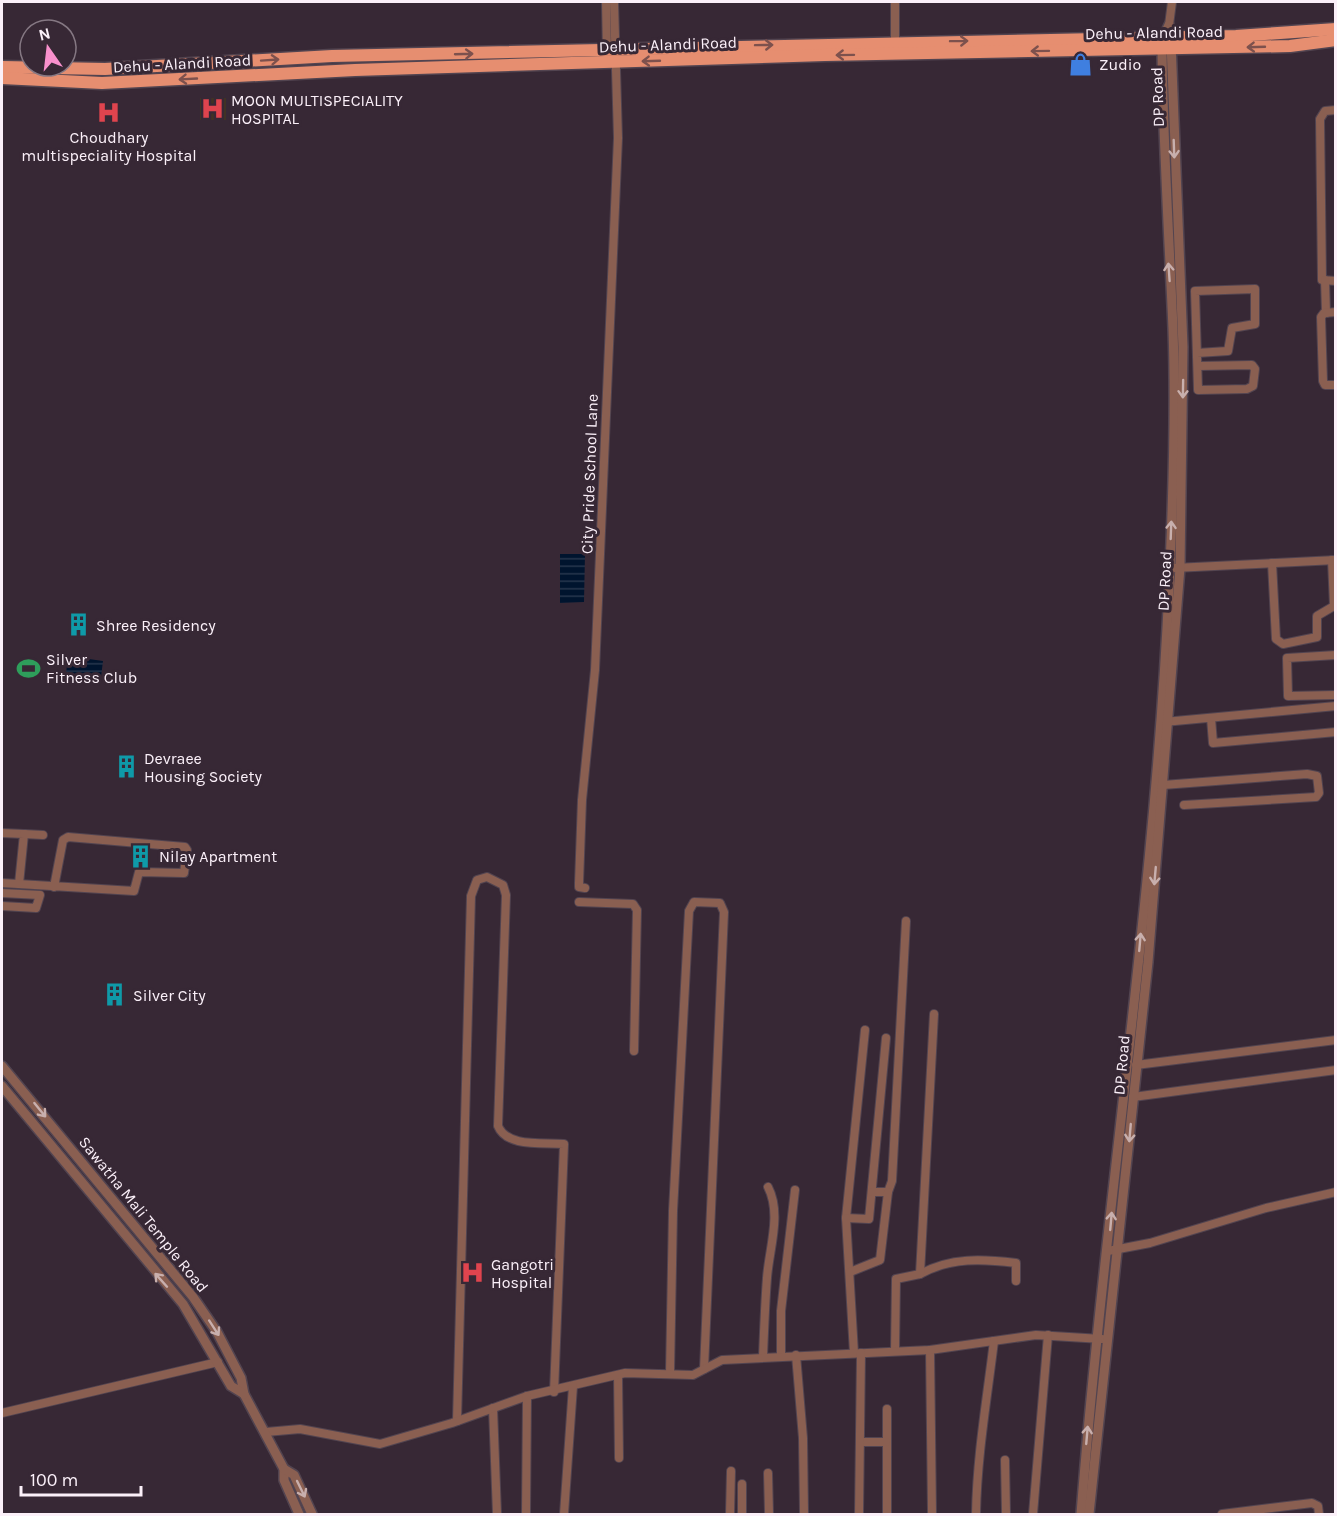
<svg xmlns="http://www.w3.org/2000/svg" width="1337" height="1516" font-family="Karla,sans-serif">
<defs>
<pattern id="water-rules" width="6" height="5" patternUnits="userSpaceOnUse" patternTransform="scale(1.5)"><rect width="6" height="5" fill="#00142e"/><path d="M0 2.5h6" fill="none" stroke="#26364d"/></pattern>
</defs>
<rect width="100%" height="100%" fill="#372835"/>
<rect fill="#403225" x="200" y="98" width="26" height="22"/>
<g fill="url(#water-rules)">
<polygon points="560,554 585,554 584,602 560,603"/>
<polygon points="68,656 103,661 101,677 66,674"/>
</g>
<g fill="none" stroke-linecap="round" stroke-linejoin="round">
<defs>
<g id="minor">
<polyline points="606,2 607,54"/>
<polyline points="895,2 895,42"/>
<polyline points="1169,25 1172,2"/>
<polyline points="1336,110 1325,111 1320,119 1322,280 1336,281"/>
<polyline points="1325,280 1326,313"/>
<polyline points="1336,312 1324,313 1321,317 1323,381 1325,385 1336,385"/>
<polyline points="1197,353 1228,351 1232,328 1255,324 1255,289 1195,291 1198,390 1247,389 1253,386 1255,369 1252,365 1198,366"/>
<polyline points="1272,563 1276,639 1283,644 1317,637 1317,616 1334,606 1332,560"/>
<polyline points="1174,568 1336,560"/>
<polyline points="1336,655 1287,658 1288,696 1336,695"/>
<polyline points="1211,718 1213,743 1336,732"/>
<polyline points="1164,722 1336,706"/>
<polyline points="1163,785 1307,774 1317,776 1319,793 1316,797 1184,805"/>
<polyline points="2,833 24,834 19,884"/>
<polyline points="24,834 43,835"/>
<polyline points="2,883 134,891 139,872 184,873 187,850 185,847 68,837 63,840 54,887"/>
<polyline points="585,888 579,887 579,883 582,800 595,670 618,138 614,2"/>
<polyline points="2,893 40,895 36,908 2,906"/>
<polyline points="579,902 633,904 637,910 634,1051"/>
<polyline points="865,1030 846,1218 869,1219 886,1038"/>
<polyline points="1136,1065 1336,1040"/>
<polyline points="1133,1097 1336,1070"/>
<polyline points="872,1192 888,1192 892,1181 906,921"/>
<polyline points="846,1218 854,1353"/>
<polyline points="1108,1251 1150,1243 1266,1208 1336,1192"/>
<polyline points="850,1272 880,1260 888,1192"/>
<path d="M920,1274c31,-17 63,-15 96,-11v18"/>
<polyline points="930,1350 932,1514"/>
<polyline points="895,1351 896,1279 920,1274 934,1014"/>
<polyline points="796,1355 803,1438 804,1514"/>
<polyline points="781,1356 781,1311 795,1190"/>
<path d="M763,1357c1,-26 2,-53 4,-79 2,-29 15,-64 1,-91"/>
<polyline points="670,1373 673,1211 689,911 694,902 720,903 724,912 704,1369"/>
<polyline points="618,1375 619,1458"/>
<polyline points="493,1408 497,1514"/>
<polyline points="887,1409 887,1514"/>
<polyline points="2,1413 218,1362"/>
<path d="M457,1421l14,-525 6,-16 10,-3 16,8 3,10 -8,231c9,22 46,16 66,18l-10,248"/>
<polyline points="266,1432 300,1429 380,1444 452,1423 527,1396 625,1373 693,1375 722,1360 930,1350 1036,1335 1102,1339"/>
<polyline points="861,1442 886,1442"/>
<polyline points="1005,1460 1006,1514"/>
<polyline points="768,1473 769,1514"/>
<polyline points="742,1484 742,1514"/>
<polyline points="526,1514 527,1396"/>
<polyline points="564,1514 573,1386"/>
<polyline points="730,1514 731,1471"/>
<polyline points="859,1514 861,1353"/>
<path d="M976,1514c1,-58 11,-115 18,-173"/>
<polyline points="1033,1514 1048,1335"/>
<polyline points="1222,1514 1312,1503 1318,1506 1319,1514"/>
</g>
<g id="tertiary">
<polyline points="2,1066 193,1297 217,1332 241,1378 244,1394 284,1469 284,1480 299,1514"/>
<polyline points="2,1086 183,1304 231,1386 244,1394"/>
<polyline points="284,1469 294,1475 312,1514"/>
<path d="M1081,1514c24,-309 74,-616 88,-926 4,-86 7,-173 4,-259 -4,-94 -10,-187 -11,-280l1,-11 6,-13"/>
<polyline points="1089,1514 1148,962 1180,568 1183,347 1171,43"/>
</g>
<g id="primary">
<polyline points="2,67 105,69 332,56 1236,36 1336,29"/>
<polyline points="2,78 102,83 355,70 825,55 1290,46 1336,40"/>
</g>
</defs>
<use href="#minor" stroke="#524450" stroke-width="10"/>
<use href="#tertiary" stroke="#524450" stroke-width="12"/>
<use href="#primary" stroke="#524450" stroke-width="15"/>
<use href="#minor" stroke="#8a5f51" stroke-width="8"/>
<use href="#tertiary" stroke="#8a5f51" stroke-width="9"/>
<use href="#primary" stroke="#e68e70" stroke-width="12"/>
</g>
<defs><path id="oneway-shaft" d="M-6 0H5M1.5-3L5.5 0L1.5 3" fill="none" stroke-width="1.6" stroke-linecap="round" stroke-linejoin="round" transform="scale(1.5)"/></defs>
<g stroke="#7d514d">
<use href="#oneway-shaft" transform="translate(959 41) rotate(-1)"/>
<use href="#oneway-shaft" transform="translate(764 45) rotate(-1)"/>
<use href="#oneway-shaft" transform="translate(1256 47) rotate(178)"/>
<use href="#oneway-shaft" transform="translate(1040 51) rotate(179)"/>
<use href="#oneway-shaft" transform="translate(464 54) rotate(-2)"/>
<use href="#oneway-shaft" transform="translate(845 55) rotate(179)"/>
<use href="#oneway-shaft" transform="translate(270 60) rotate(-4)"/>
<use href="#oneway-shaft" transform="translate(651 61) rotate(178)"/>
<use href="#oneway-shaft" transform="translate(188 79) rotate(177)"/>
</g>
<g stroke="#c8afad">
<use href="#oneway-shaft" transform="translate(1174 149) rotate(88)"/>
<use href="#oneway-shaft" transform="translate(1169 272) rotate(-94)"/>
<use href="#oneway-shaft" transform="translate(1183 389) rotate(91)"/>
<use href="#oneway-shaft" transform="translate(1171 530) rotate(-88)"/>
<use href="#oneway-shaft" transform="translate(1155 876) rotate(95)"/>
<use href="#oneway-shaft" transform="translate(1140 942) rotate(-85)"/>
<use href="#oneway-shaft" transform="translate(40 1110) rotate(51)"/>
<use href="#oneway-shaft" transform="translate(1130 1133) rotate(95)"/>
<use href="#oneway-shaft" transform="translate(1111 1221) rotate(-85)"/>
<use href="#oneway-shaft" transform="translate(161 1280) rotate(-132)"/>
<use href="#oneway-shaft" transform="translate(214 1328) rotate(57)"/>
<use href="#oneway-shaft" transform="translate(1087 1435) rotate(-85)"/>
<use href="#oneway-shaft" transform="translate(301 1489) rotate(64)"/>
</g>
<defs>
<symbol id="shop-bare" viewBox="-9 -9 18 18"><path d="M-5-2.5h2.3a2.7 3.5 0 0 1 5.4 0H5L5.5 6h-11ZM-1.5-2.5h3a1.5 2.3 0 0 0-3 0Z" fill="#3f7fe0" stroke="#372835" stroke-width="2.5" paint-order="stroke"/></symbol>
<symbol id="hospital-bare" viewBox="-9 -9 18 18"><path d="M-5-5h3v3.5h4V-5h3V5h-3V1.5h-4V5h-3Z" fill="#e0444e" stroke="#372835" stroke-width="2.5" paint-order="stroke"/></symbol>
<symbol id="building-bare" viewBox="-9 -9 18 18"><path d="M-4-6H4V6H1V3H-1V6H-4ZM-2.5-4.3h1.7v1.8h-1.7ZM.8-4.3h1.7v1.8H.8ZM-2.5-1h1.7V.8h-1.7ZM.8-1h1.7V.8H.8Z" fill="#0f9aa8" stroke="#372835" stroke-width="2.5" paint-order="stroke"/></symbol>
<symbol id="stadium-bare" viewBox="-9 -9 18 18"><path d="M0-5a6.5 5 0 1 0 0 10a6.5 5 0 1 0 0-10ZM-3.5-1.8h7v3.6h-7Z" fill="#2e9e5b" stroke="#372835" stroke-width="2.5" paint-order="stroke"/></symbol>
</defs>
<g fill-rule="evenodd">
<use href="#shop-bare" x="1064" y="48" width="33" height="33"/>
<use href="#hospital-bare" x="196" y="92" width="33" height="33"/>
<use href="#hospital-bare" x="92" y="96" width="33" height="33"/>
<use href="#building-bare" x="62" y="608" width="33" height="33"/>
<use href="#stadium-bare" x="12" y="652" width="33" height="33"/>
<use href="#building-bare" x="110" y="750" width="33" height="33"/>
<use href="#building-bare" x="124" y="840" width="33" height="33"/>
<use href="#building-bare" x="98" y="978" width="33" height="33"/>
<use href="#hospital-bare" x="456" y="1256" width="33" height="33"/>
</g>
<g text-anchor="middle" stroke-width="6" stroke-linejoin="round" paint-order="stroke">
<g font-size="16" fill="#fbf0f9" stroke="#372835">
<text transform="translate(1154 32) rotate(-1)" y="6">Dehu - Alandi Road</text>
<text transform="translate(668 44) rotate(-2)" y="6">Dehu - Alandi Road</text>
<text transform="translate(182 63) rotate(-3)" y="6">Dehu - Alandi Road</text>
<text transform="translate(1157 97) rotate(-92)" y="6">DP Road</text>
<text transform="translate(589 474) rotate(-88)" y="6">City Pride School Lane</text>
<text transform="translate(1164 581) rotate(-87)" y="6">DP Road</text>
<text transform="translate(1121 1065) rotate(-85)" y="6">DP Road</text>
<text transform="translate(144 1214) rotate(51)" y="6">Sawatha Mali Temple Road</text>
</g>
<g font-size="16" fill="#fbf0f9" stroke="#372835" text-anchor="start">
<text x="1099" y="70">Zudio</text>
<text x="231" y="106">MOON MULTISPECIALITY<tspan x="231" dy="18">HOSPITAL</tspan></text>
<text x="109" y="143" text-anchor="middle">Choudhary<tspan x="109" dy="18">multispeciality Hospital</tspan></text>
<text x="96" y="631">Shree Residency</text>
<text x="46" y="665">Silver<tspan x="46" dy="18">Fitness Club</tspan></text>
<text x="144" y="764">Devraee<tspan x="144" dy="18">Housing Society</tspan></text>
<text x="159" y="862">Nilay Apartment</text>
<text x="133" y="1001">Silver City</text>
<text x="491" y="1270">Gangotri<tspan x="491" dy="18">Hospital</tspan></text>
</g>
</g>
<rect width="1337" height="1516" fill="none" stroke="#fbf0f9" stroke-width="6"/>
<g transform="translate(48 48) rotate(346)"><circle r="28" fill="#372835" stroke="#857883" stroke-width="1.5"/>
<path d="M0-4.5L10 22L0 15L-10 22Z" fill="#f890cc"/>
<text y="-9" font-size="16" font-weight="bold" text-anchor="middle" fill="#fbf0f9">N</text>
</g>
<path d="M21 1486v9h120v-9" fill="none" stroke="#fbf0f9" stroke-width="3"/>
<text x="30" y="1486" font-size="18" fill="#fbf0f9" stroke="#372835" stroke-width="4.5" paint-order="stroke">100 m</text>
</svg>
